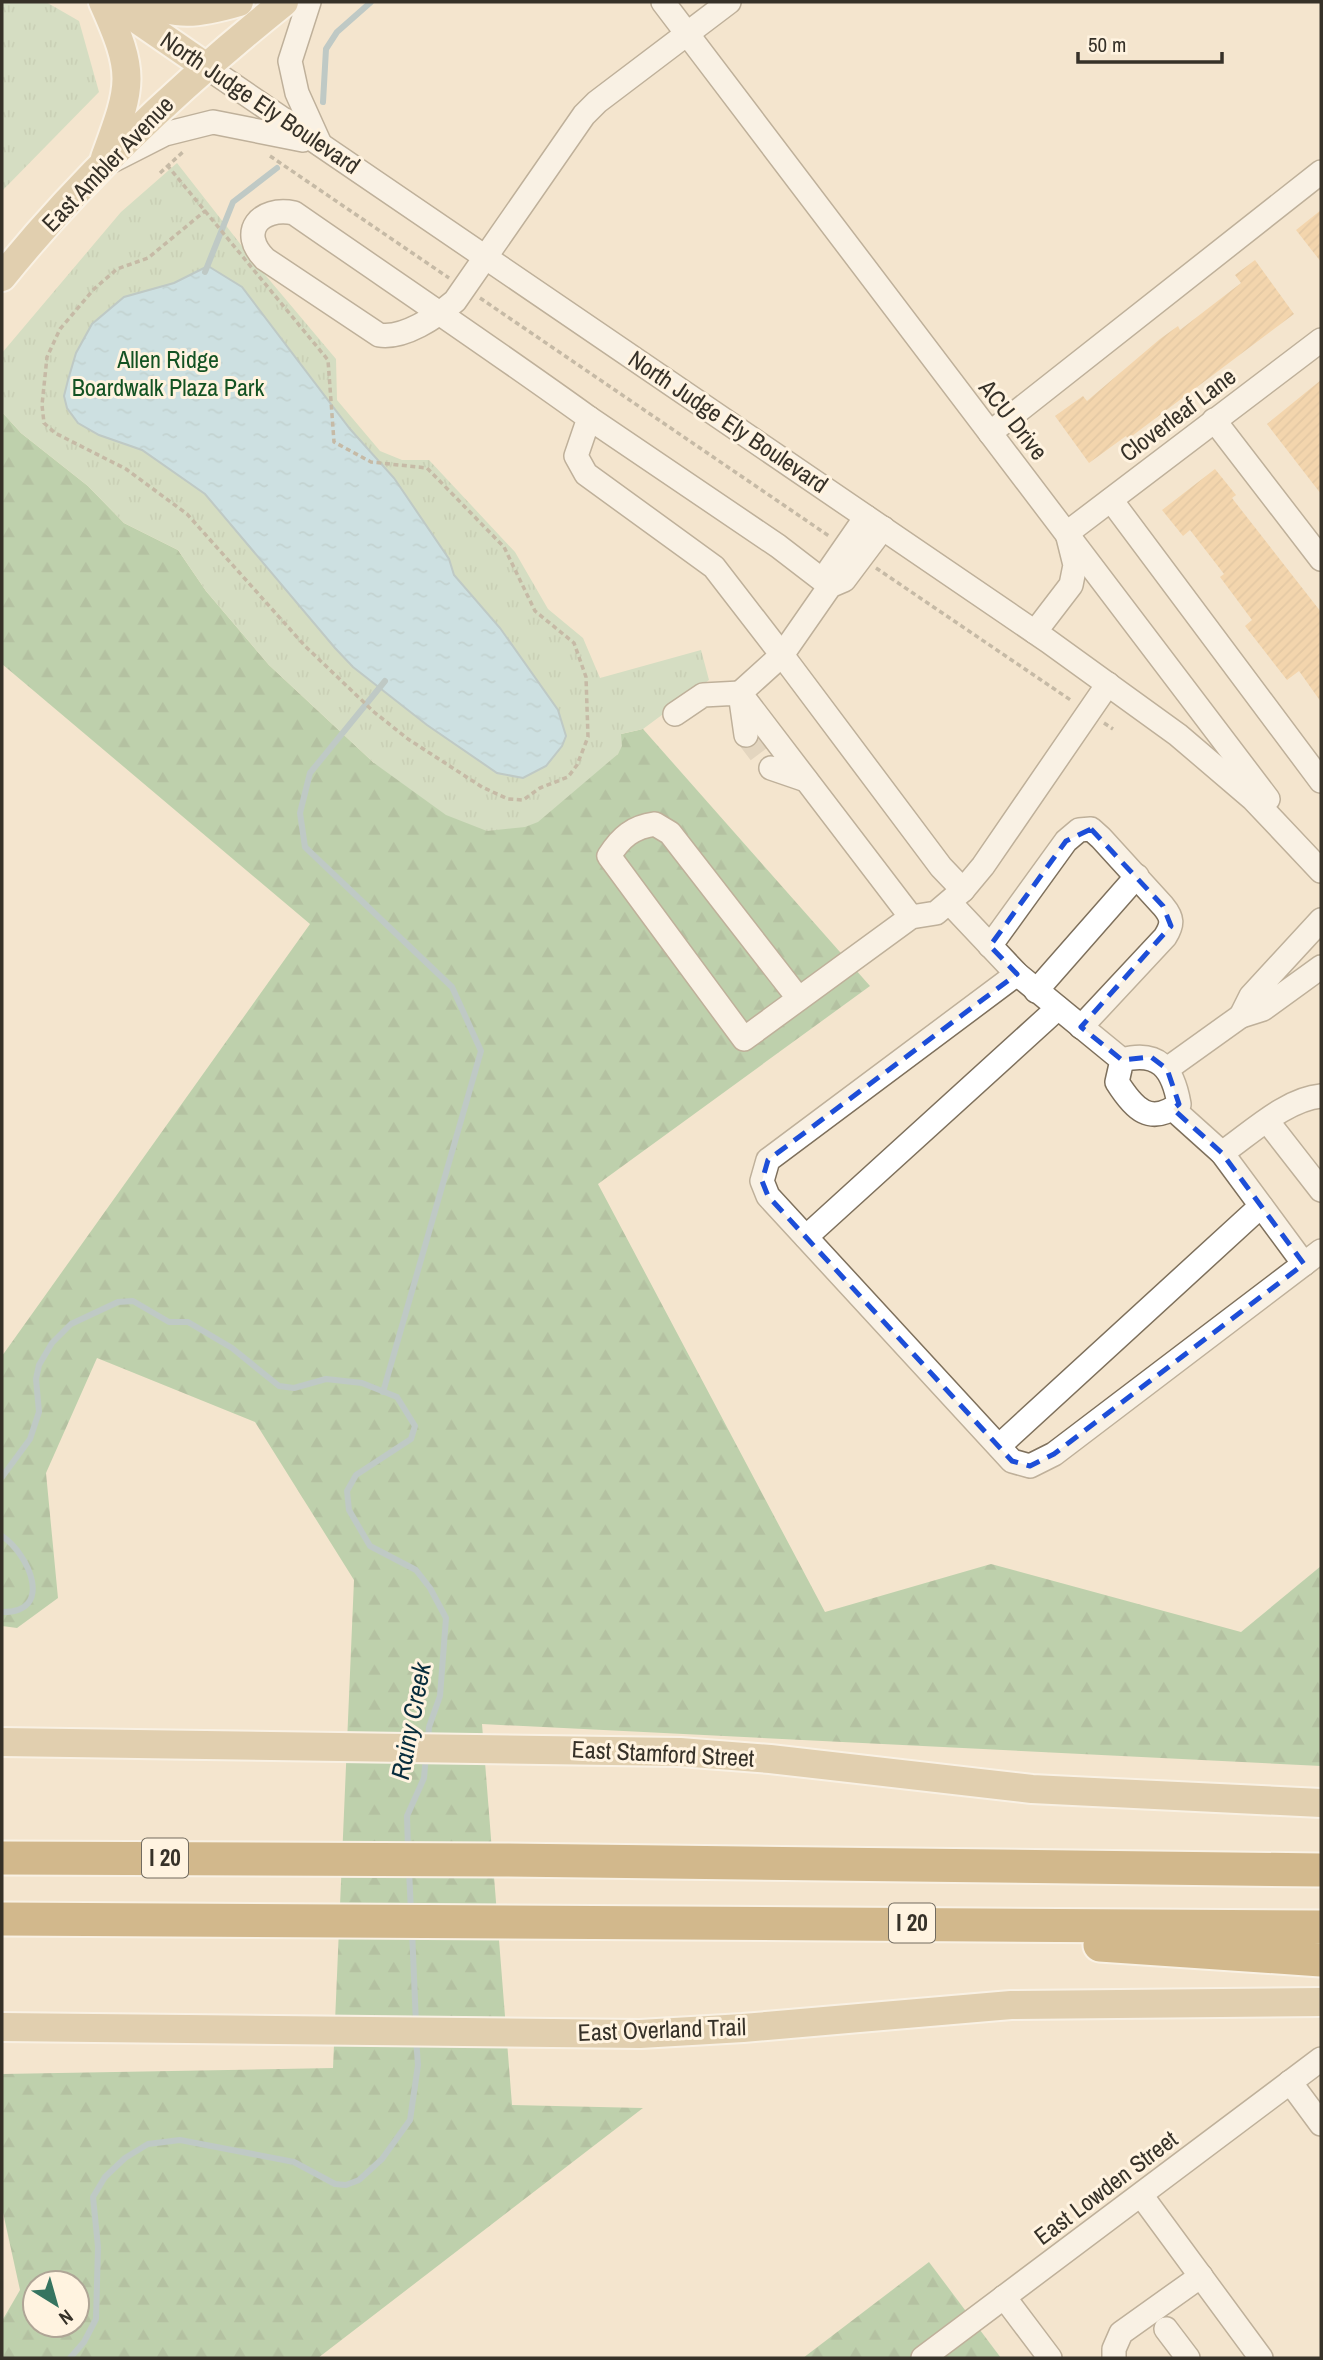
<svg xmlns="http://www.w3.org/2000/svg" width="1323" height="2360" font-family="'Archivo Narrow',sans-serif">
<defs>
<pattern id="forest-firs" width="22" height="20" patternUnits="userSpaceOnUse" patternTransform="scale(1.75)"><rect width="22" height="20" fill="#7db784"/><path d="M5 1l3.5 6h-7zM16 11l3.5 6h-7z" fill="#67956c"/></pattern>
<pattern id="park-tufts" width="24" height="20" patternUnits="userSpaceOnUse" patternTransform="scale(1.75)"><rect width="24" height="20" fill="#afd3b3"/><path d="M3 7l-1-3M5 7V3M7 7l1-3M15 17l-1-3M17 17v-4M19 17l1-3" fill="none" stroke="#97b69a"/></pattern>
<pattern id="water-ripples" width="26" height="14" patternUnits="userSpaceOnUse" patternTransform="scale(1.75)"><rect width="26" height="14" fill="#9ddaf9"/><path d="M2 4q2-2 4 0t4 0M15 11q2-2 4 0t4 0" fill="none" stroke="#88bcd5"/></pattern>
<pattern id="building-hatch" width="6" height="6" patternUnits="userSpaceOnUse" patternTransform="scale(1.75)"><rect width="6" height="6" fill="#f2c185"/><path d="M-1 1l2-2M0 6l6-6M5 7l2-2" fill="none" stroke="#d0a673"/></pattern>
</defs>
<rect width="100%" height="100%" fill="#f4e5ce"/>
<g fill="url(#forest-firs)" fill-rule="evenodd">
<path d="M2,412l19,21 67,53 36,37 54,27 28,41 63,74 105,98 234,-3 10,-6 3,-20 22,-5 227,257 -272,198 227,428 166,-48 250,68 80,-66v200l-839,-42 30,381 131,3 -325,250h-316v-37l18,-31 -18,-82v-134l331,-6 21,-488 -99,-158 -158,-64 -51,115 12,125 -41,30 -15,-2v-270l308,-432 -308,-260zM35,2283h42v42h-42z"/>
<polygon points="929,2262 1001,2358 803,2358"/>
</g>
<g fill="url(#park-tufts)">
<polygon points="2,2 46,2 79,21 99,92 2,191"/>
<polygon points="177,163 256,264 336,359 337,400 380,451 402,460 429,460 515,552 548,609 583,638 600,678 701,650 709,680 643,729 621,734 622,746 618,754 538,822 525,827 487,831 446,815 374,763 269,665 206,591 178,550 124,523 88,486 21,433 2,412 2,353 121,212"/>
</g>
<polygon fill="url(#water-ripples)" stroke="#7ea7ba" stroke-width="2" points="208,266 242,287 350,429 394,478 449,559 454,575 500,628 558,710 566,736 562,746 546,766 523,778 497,773 427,725 353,667 335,648 205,494 142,450 99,435 78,423 67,408 64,396 68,380 76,353 92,324 124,297 174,283"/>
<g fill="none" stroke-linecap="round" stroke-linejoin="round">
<g stroke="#7ea7ba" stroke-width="6">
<polyline points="323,102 326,49 337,32 371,2"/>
<polyline points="205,272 233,202 277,168"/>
<polyline points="383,1392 481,1051 452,987 305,847 300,813 310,773 385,681"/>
<polyline points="2,1477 30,1439 39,1412 36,1379 39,1365 52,1343 71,1324 118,1302 133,1301 169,1322 188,1322 232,1348 279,1386 294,1388 326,1379 362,1383 397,1397 415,1426 411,1439 356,1475 347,1491 349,1510 370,1546 416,1570 430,1588 446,1618 440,1696 429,1727 428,1741"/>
<path d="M2,1536c27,18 53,77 0,76"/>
<polyline points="408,1849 407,1816 424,1778 426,1755"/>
<polyline points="409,1870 411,1912"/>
<polyline points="412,1930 416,2024"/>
<polyline points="70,2358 84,2342 96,2319 98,2247 93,2197 105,2177 125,2158 148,2144 180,2140 294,2162 335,2184 346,2185 359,2180 382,2159 410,2120 418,2065 416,2038"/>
</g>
</g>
<g fill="url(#building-hatch)">
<polygon points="1321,210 1321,262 1296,230"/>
<polygon points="1255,260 1294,314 1128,439 1126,436 1089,463 1055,416 1083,396 1087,401 1160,339 1178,326 1180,330 1241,283 1235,275"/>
<polygon points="1321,380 1321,494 1267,424"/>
<polygon points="1215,469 1236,495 1232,498 1321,612 1321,702 1299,671 1287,680 1245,626 1252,620 1220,577 1224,574 1190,530 1183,536 1162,510"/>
</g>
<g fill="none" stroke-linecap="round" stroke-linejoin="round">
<polyline stroke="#cec1ad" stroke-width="23" stroke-dasharray="23 11" stroke-linecap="butt" points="746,735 771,768"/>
<defs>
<g id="minor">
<polyline points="309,2 290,61 297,93 320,144"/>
<polyline points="663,2 1268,799"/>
<path d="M729,2l-132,100 -13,13 -129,186c-19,16 -51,38 -76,34l-114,-76c-27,-27 -5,-53 29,-46 98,68 198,135 295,205l-13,38 10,18 128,93 68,88 -42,38 171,224"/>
<polyline points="205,66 1048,641 1178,735 1253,799 1321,871"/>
<polyline points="112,161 165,134 213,122 303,140"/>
<polyline points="589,418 778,546 830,586"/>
<polyline points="1214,420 1321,559"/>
<polyline points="990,433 1321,172"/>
<polyline points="1111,500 1321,781"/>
<polyline points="883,528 844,580 830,586 782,655 941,867 963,890"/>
<polyline points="830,586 830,569 866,517"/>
<polyline points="1035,632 1071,585 1075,565 1067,533 1321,340"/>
<polyline points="675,714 703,695 740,693 746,735"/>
<polyline points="771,768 806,780"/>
<path d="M950,903l67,71 105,86 -5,22c17,27 33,44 62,22 -6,-35 -20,-54 -57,-44"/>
<polyline points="1321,920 1251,996 1241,1016 1263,1009 1321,967"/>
<path d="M990,946l76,-105 13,-11 12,-1 10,9 62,68c10,12 10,18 2,31l-84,90"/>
<polyline points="1017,974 768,1160 762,1181 768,1196 1012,1461 1030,1466 1054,1454 1321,1251"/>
<polyline points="1036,991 1137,876"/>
<path d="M799,999l-129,-166 -15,-9c-22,3 -34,13 -46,32l135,183 167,-122 25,-4 27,-23 20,-24 125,-182"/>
<polyline points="1167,1069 1241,1016"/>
<polyline points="1173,1109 1222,1153 1304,1264"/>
<polyline points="1268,1122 1321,1190"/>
<path d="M1222,1153c28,-19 64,-54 99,-57"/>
<polyline points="806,1237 1058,1008"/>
<polyline points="999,1446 1261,1206"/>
<polyline points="1290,2082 1321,2124"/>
<polyline points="1141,2195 1261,2358"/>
<polyline points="1004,2297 1050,2358"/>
<polyline points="1166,2329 1188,2358"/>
<polyline points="923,2358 1321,2059"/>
<polyline points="1114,2358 1114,2349 1121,2333 1201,2276"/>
</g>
<g id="major">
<path d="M103,2c33,73 29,82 2,156"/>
<polyline points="112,2 205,66"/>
<path d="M135,2c48,12 56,14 104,0"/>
<path d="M2,277c82,-102 180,-193 282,-275"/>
<polyline points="2,1742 680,1752 770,1759 1032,1789 1321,1803"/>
<polyline points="2,2027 640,2034 743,2028 1011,2005 1321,2002"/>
</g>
<g id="highway">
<polyline points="2,1858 504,1860 1321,1870"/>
<polyline points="2,1919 1321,1927"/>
<polyline points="1100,1945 1321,1960"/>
</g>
</defs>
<use href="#minor" stroke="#7e705c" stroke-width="26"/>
<use href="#major" stroke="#fff" stroke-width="32"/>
<use href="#highway" stroke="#fff" stroke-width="37"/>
<g stroke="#8e8575" stroke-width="3.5" stroke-dasharray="5 3.5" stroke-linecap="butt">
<polyline points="270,156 449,278"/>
<polyline points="167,165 205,211"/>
<polyline points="160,173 184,151"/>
<polygon points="205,211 328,360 334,442 371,462 427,468 504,547 535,611 574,643 586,677 588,737 577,765 568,777 540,788 523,800 508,799 482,787 408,739 374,712 305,646 187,514 126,469 55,433 44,423 42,405 47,357 60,329 94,289 117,269 148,258"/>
<polyline points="480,298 829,536"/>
<polyline points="876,568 1072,701"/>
<polyline points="1104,723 1113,729"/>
</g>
<use href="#minor" stroke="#fff" stroke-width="23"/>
<use href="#major" stroke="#cbb48b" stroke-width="28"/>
<use href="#highway" stroke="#a9823d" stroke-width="33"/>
</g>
<path d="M0 0H1323V2360H0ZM1091,829l72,77 8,20 -90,101 41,33 29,-3 16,12 12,35 -6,5 49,44 82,111 -250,190 -24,12 -18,-5 -244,-265 -6,-15 6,-21 249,-186 -27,-28 76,-105z" fill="#f4e5ce" fill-opacity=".55" fill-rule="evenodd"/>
<path fill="none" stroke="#1d4ed8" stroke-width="5" stroke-dasharray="14 9" stroke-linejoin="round" d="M1091,829l72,77 8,20 -90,101 41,33 29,-3 16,12 12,35 -6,5 49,44 82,111 -250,190 -24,12 -18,-5 -244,-265 -6,-15 6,-21 249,-186 -27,-28 76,-105z"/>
<g text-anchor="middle" stroke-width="6" stroke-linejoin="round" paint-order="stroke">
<g fill="#fff3e0" stroke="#726b5f" stroke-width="2">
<rect x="142" y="1838.5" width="46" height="39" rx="5"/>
<rect x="889" y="1903.5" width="46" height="39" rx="5"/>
</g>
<g font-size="23" font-weight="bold" fill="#363128">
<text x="165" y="1866">I 20</text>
<text x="912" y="1931">I 20</text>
</g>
<g font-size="24" fill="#363128" stroke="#fff3e0">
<text transform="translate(260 103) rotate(34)" y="8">North Judge Ely Boulevard</text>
<text transform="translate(108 164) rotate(-46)" y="8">East Ambler Avenue</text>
<text transform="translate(1178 415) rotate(-37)" y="8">Cloverleaf Lane</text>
<text transform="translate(1013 420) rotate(52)" y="8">ACU Drive</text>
<text transform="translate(728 422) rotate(34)" y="8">North Judge Ely Boulevard</text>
<text transform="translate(663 1754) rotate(3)" y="8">East Stamford Street</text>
<text transform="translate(662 2030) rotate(-2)" y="8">East Overland Trail</text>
<text transform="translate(1106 2188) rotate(-37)" y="8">East Lowden Street</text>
</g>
<g font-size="24" fill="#135222" stroke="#fff3e0">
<text x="168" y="368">Allen Ridge<tspan x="168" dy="28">Boardwalk Plaza Park</tspan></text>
</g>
<g font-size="26" font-style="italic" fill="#082d3d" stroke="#fff3e0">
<text transform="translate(411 1721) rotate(-79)" y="9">Rainy Creek</text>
</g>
</g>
<rect width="1323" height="2360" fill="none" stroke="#363128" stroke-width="7"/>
<g transform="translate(56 2304) rotate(143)"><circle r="33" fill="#fff3e0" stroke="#afa596" stroke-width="2"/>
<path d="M0-5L12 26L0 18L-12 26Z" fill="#367460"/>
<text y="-10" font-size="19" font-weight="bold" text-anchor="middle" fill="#363128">N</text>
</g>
<path d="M1078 52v10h144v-10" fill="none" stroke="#363128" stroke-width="3.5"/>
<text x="1088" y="52" font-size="21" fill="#363128" stroke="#fff3e0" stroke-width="5" paint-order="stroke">50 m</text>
</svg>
